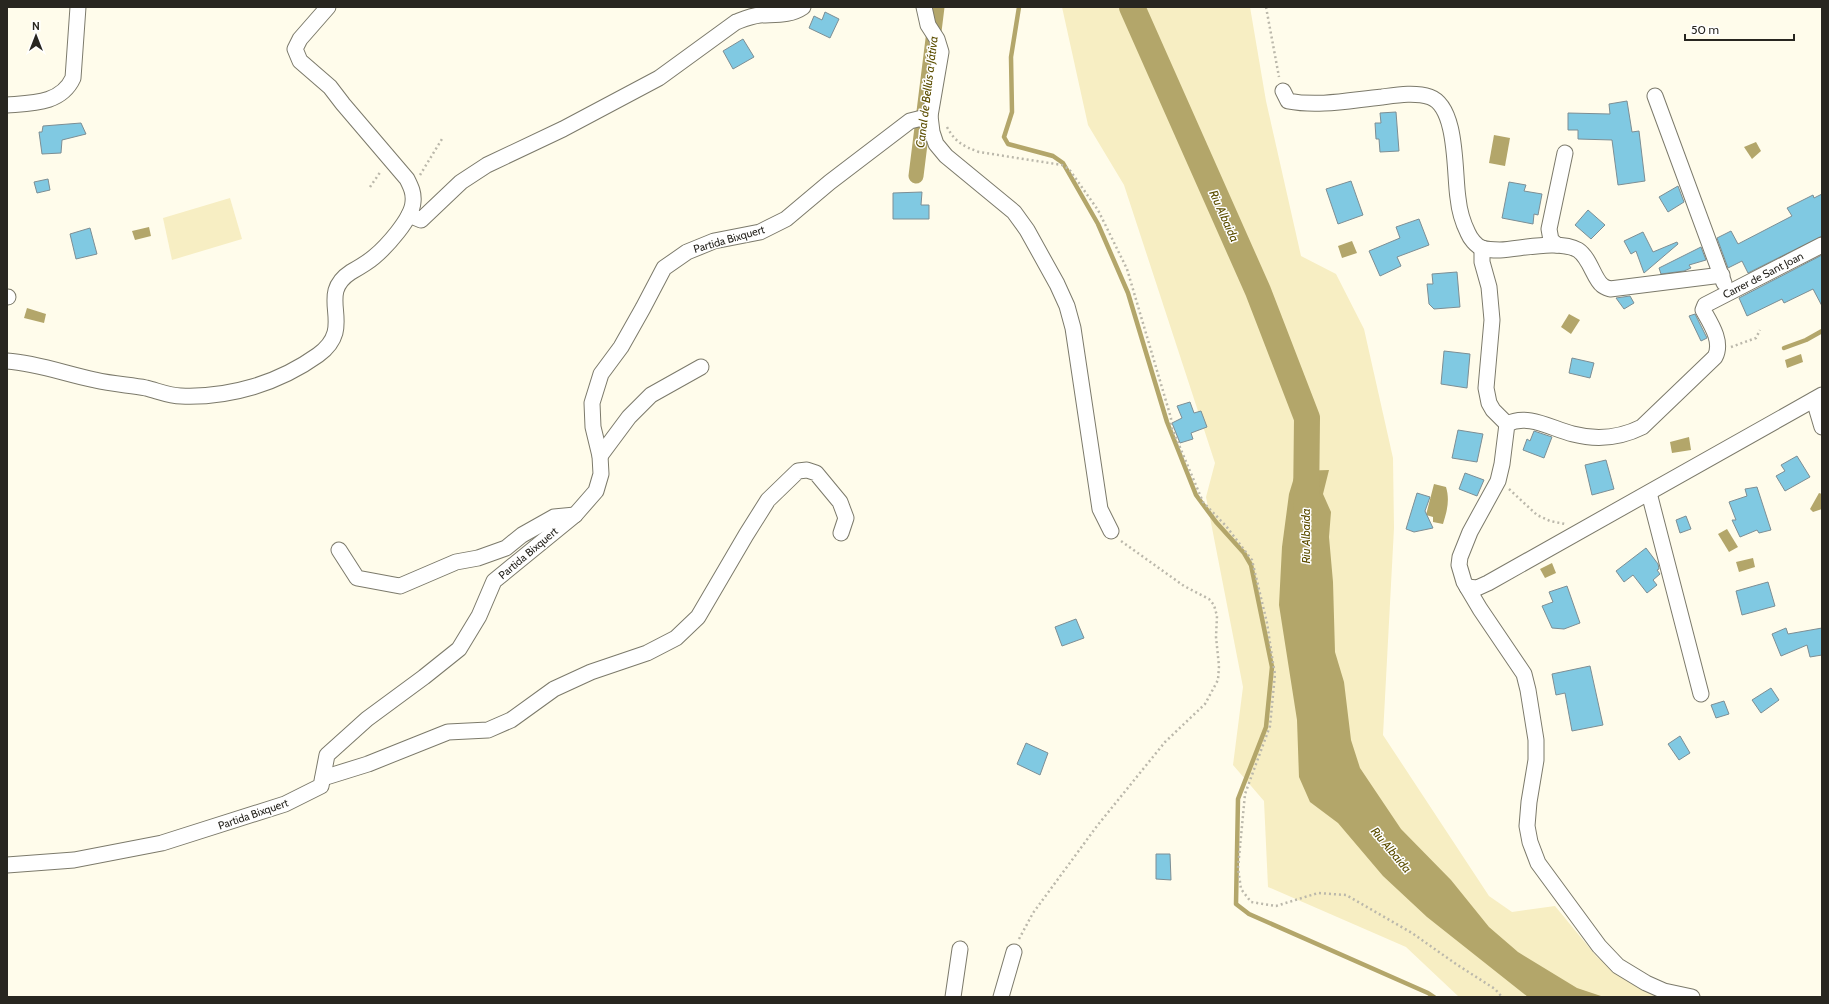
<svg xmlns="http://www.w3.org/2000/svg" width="1829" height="1004" font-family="Cabin,sans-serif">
<rect width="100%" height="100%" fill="#fffceb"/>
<g fill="#f7eec3">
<polygon points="1062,7 1250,7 1266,101 1301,256 1336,274 1364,329 1393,458 1394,528 1383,735 1489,896 1512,912 1555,906 1597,957 1656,997 1459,997 1406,947 1268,887 1264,801 1233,765 1243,687 1206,497 1215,463 1124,185 1088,125"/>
<polygon points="230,198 242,239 172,260 163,218"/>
</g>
<g fill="#b3a66a">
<polygon points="1494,135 1510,138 1505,166 1489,163"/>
<polygon points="1756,142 1761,151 1752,159 1744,147"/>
<polygon points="149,227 151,236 135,240 132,231"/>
<polygon points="1352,241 1357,253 1342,258 1338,246"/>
<polygon points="27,308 46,314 44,323 24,318"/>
<polygon points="1569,314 1580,320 1571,334 1561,327"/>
<polygon points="1801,354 1803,362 1787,368 1785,360"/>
<polygon points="1689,437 1691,450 1672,453 1670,442"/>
<polygon points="1329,470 1323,494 1331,512 1329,537 1333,582 1335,652 1344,682 1351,740 1360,768 1401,829 1451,880 1489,927 1518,952 1577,988 1604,997 1528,997 1427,917 1383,876 1338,823 1310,802 1299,777 1297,720 1279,605 1282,547 1289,494 1296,471"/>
<path d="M1434,484l12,3c4,13 1,24 -3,37l-10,-2v-5l-7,-2z"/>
<polygon points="1819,493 1822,494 1822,509 1813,512 1810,509"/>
<polygon points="1727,529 1738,547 1729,552 1718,534"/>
<polygon points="1753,558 1755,567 1739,572 1736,562"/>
<polygon points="1552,563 1556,573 1545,578 1540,569"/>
</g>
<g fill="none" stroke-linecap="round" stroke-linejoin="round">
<g stroke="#b3a66a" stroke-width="4.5">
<polyline points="1019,7 1011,57 1012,112 1004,137 1008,144 1053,156 1063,163 1098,224 1128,293 1167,422 1196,495 1216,522 1244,553 1251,565 1272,667 1266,727 1238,799 1236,904 1249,914 1428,993 1434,997"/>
<polyline points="1784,348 1806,340 1822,331"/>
</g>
<polyline stroke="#b3a66a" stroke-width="15" points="916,176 937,7"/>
<polyline stroke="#b3a66a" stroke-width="26" points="1132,7 1258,291 1307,418 1306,506"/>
</g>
<g fill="#80c9e2" stroke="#7d8e94">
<polygon points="825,12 839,19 830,38 809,28 814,16 822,20"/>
<polygon points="743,39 754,57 733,69 723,51"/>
<polygon points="1627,101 1632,132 1639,131 1645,181 1618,185 1612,140 1578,139 1578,130 1568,130 1568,113 1610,114 1609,104"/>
<polygon points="1396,112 1399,151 1380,152 1379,139 1376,139 1375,123 1381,123 1380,113"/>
<polygon points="81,123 86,134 62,140 61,153 42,154 39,132 42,132 43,126"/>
<polygon points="48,179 50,190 37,193 34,182"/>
<polygon points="1351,181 1363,215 1338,224 1326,189"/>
<polygon points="1509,182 1526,185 1524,191 1542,194 1538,215 1534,214 1533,224 1502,218"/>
<polygon points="1678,186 1684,202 1668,212 1659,197"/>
<polygon points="922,192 921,205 929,205 929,219 893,219 893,193"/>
<polygon points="1822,194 1822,236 1748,273 1742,261 1728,268 1717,238 1731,231 1738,244 1792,216 1787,208 1813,195 1814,198"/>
<polygon points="1588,210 1605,225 1591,239 1575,225"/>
<polygon points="1419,219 1429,245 1397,257 1401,266 1380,276 1369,251 1400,238 1396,227"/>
<polygon points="90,228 97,254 76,259 70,234"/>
<polygon points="1643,232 1653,252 1677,242 1678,244 1644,273 1636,251 1631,254 1624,241"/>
<polygon points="1701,247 1706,260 1689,265 1691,268 1684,271 1661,274 1659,268"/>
<polygon points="1822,255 1822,306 1813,289 1784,303 1782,299 1747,316 1739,298"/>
<polygon points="1457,272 1460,307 1434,309 1429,304 1427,284 1433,284 1432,274"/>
<polygon points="1630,296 1634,303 1624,309 1616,298"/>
<polygon points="1695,314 1707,338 1701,341 1689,316"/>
<polygon points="1444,351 1470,354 1467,388 1441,384"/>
<polygon points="1572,358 1594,363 1590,378 1569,373"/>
<polygon points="1190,402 1194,413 1201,411 1207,427 1191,433 1193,439 1180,443 1172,423 1182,418 1177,406"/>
<polygon points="1458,430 1483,434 1477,462 1452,458"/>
<polygon points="1534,431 1552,437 1544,458 1523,450 1527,439 1530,441"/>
<polygon points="1797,456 1810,477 1785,491 1776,476 1785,471 1781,465"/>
<polygon points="1606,460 1614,489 1592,495 1585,465"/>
<polygon points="1465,473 1484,480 1477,496 1459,489"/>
<polygon points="1757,487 1771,530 1759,533 1757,530 1740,537 1732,520 1736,520 1729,502 1747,496 1745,489"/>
<polygon points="1417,493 1430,497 1425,511 1433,528 1414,532 1406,529"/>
<polygon points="1686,516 1691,529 1680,533 1676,520"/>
<polygon points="1646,548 1658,564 1659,569 1657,570 1660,574 1653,580 1657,585 1647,593 1633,575 1624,582 1616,571"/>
<polygon points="1768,582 1775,606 1742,615 1736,591"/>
<polygon points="1567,586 1580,623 1564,629 1552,628 1542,606 1553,602 1549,592"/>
<polygon points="1076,619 1084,638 1062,646 1055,627"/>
<polygon points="1786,628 1788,634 1822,628 1822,655 1810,657 1807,645 1781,656 1772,634"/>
<polygon points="1590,666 1603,725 1572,731 1565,693 1556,695 1552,674"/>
<polygon points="1771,688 1779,700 1761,713 1752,700"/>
<polygon points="1724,701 1729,714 1716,718 1711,705"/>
<polygon points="1680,736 1690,753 1679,760 1668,744"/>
<polygon points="1026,743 1048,753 1040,775 1017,764"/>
<polygon points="1156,854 1170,854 1171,880 1156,879"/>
</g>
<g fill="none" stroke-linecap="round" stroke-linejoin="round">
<defs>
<g id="minor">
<polyline points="924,7 928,25 937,39 941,52 930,116 932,132 936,144 946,156 1014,212 1027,230 1057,284 1067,306 1073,328 1100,509 1111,531"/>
<path d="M1283,91l5,10c31,6 63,-1 94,-4 15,-2 33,-5 48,0 28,10 24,76 28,101 1,10 5,25 10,35 2,5 8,13 14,15 5,2 13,2 18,2 21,-1 59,-11 78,0 12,8 16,29 24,35 2,2 5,3 8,4l112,-14"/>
<polyline points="1655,96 1724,283"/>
<path d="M7,105c25,-2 54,-1 66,-27l5,-71"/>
<path d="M409,215l12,5 40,-38 26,-17 76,-36 96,-51 77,-56c8,-3 15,-6 24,-7 15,-1 30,1 43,-8"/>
<polyline points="1557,245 1551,240 1549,229 1565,153"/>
<polyline points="1482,248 1482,262 1489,287 1492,320 1486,388 1489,403 1493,410 1507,424"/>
<polyline points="7,297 8,297"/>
<path d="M7,361c30,2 59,13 88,19 17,4 34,5 51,8 12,3 24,8 35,8 49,2 98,-13 137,-41 40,-29 -4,-59 33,-83 7,-4 16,-9 23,-15 12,-10 38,-38 39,-55 1,-9 -2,-15 -6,-23l-64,-75 -13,-17 -30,-26 -5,-12 5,-10 28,-32"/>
<polyline points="1814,400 1822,427"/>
<polyline points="600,456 629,417 651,395 701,367"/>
<polyline points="1649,493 1701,694"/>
<polyline points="339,550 357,578 400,586 456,562 478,558 506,548 522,535 554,517 575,515"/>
<polyline points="1467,587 1477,588 1488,583 1822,395"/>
<polyline points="323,778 368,764 448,732 488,730 511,720 554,689 591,672 647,653 676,638 698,617 746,535 768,500 798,471 807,470 816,473 840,502 846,518 841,533"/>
<polyline points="7,865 74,860 162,843 285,804 321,786 327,755 367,719 424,677 459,649 479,616 494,581 575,515 596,491 601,474 600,456 593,427 592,403 601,374 621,347 643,308 664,268 687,252 714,241 760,232 786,219 830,182 910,121 930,116"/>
<polyline points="953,997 960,949"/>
<polyline points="1001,997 1014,952"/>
<path d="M1692,997l-28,-6 -18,-8 -28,-17 -19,-20 -61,-83 -8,-21 -3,-16 2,-24 7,-42v-20l-8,-50 -4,-16 -44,-65 -16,-27 -5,-17 1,-8 10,-25 28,-51 4,-17 5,-40c21,-11 45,5 66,10 23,6 47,4 69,-7l73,-70c8,-15 -4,-33 -12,-47l2,-5 117,-60"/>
</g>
</defs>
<use href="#minor" stroke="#7c7a6b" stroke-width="17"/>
<g stroke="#bbb8ab" stroke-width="2.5" stroke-dasharray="2 3" stroke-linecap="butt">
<polyline points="1266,7 1279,77"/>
<path d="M947,127c8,15 16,19 32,25l83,13 7,4 29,41 29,59 44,149v8l32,76 23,24 26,34 15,63 6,40 2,11 -5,52 -25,68 -7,74 3,21 10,13 25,4 42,-13 28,2 66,38 44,31 39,25 7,8"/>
<polyline points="420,175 442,139"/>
<polyline points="370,187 381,171"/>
<polyline points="1731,347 1756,338 1760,330"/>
<polyline points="1509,489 1537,515 1550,521 1565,524"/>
<polyline points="1019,939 1033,913 1097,826 1165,742 1205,704 1218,680 1219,666 1216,637 1217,616 1214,605 1209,599 1184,586 1121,541"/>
</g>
<use href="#minor" stroke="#fff" stroke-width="15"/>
</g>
<g text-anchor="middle" stroke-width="3" stroke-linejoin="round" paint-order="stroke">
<g font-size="11" fill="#282620" stroke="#fff">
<text transform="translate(729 239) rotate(-16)" y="4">Partida Bixquert</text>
<text transform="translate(1763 275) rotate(-27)" y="4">Carrer de Sant Joan</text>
<text transform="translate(528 553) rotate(-40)" y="4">Partida Bixquert</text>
<text transform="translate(253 814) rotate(-19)" y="4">Partida Bixquert</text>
</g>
<g font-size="12" font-style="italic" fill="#5c4e00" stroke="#fff">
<text transform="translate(927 92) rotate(-83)" y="4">Canal de Bellús a Játiva</text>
<text transform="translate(1224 216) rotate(66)" y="4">Riu Albaida</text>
<text transform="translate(1306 536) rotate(-90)" y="4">Riu Albaida</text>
<text transform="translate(1391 850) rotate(50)" y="4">Riu Albaida</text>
</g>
</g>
<rect width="1829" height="1004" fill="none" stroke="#282620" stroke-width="16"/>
<g transform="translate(36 36)" stroke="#ffffff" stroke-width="3" paint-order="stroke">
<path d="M0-3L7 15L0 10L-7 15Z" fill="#282620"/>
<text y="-6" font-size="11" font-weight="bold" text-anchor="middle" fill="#282620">N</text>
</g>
<path d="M1685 34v6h109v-6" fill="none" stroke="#282620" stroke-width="2"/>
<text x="1691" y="34" font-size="12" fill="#282620" stroke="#ffffff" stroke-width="3" paint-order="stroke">50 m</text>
</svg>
